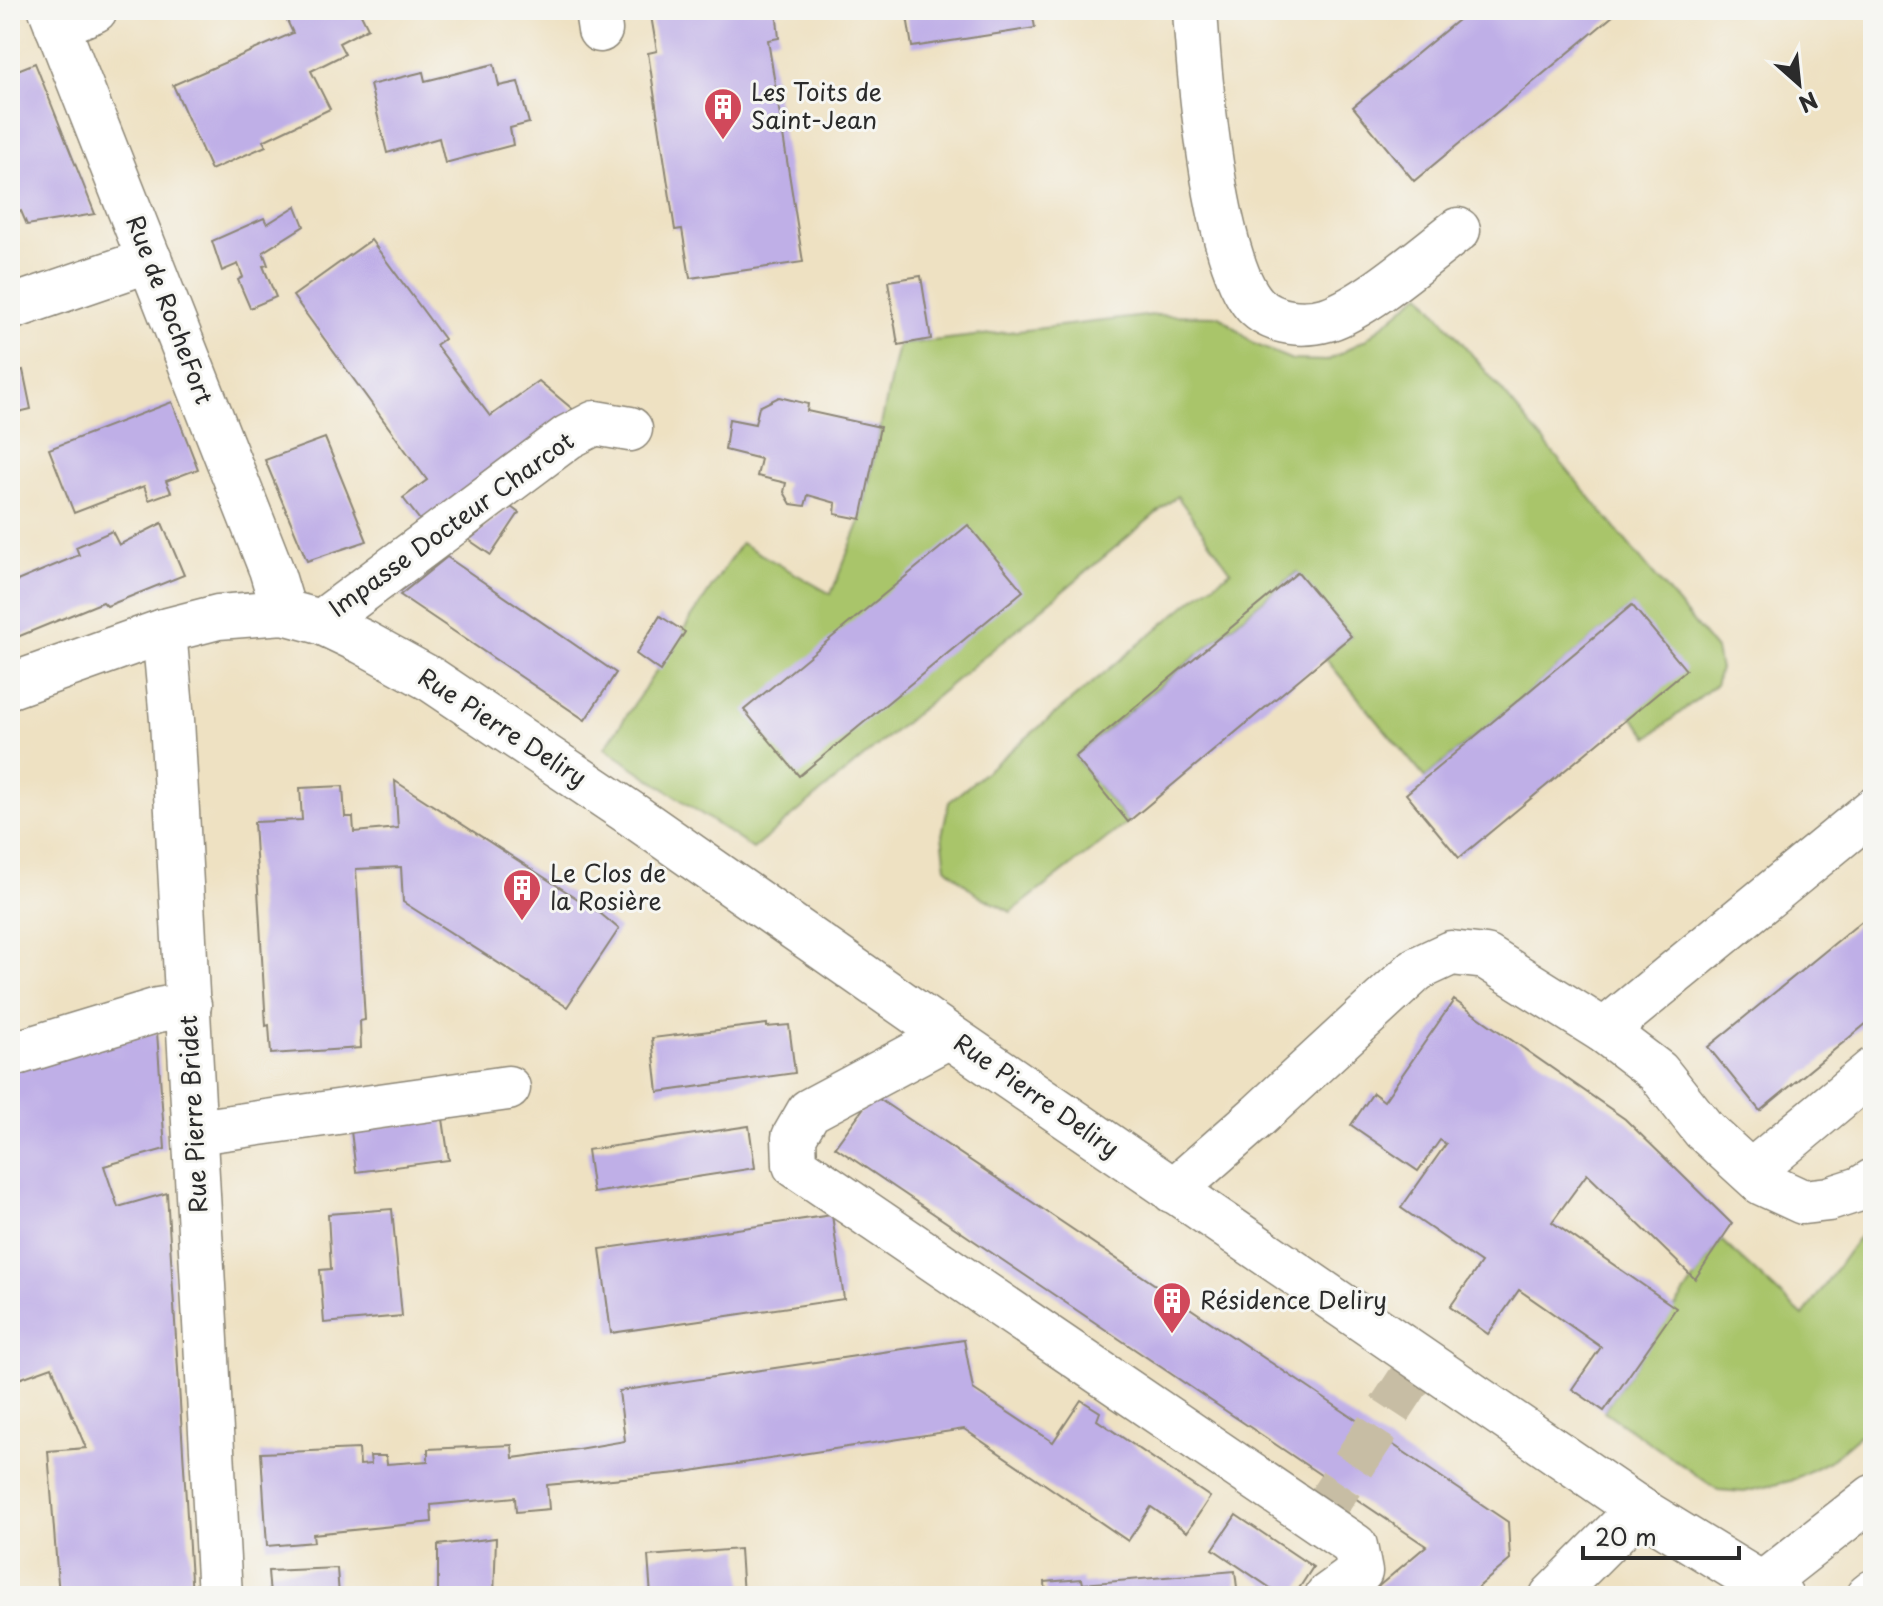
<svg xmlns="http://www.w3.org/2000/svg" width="1883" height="1606" font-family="'Playpen Sans',sans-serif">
<rect width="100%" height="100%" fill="#f6f6f2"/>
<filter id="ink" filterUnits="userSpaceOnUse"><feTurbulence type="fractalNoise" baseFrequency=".0125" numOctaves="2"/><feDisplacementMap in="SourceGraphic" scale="16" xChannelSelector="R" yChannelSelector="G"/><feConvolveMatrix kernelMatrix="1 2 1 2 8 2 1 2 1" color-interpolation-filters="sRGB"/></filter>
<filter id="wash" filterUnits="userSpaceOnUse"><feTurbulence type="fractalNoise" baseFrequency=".006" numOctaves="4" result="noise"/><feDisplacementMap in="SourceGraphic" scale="32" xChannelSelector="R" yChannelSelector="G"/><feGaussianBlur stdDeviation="1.8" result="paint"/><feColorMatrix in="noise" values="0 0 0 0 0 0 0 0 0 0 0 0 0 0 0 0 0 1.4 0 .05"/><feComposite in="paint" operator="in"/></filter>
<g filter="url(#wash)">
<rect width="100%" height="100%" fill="#eee1c2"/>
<g fill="#a9c56b" stroke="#6a784b" stroke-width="2">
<polygon points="1421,293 1716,650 1720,669 1715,685 1649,737 1630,715 1632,606 1425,778 1325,658 1351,636 1297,572 1075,757 1128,822 1011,912 976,894 946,867 942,835 949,802 1197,596 1231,571 1177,496 753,849 605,748 741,543 831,594 861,519 898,345 1154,315 1220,316 1254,344 1292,360 1327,361 1365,340"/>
<polygon points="1873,1217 1873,1423 1829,1461 1790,1481 1744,1492 1718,1490 1604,1411 1721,1240 1803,1316"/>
</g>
<g id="blocks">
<g fill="#bfafe7">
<polygon points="282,10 359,10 368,28 339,43 345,54 311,71 330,109 263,141 266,146 211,170 173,85 293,33"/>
<polygon points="650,10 776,10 779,38 768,40 803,262 690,278 682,229 675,230 648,53 657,51"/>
<polygon points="906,10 1032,10 1035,28 912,47"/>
<polygon points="1470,10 1620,10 1414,181 1353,107"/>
<polygon points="35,63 95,214 27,225 21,211 10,215 10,73"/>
<polygon points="494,64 499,86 518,82 529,123 510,128 513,145 445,163 439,138 387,153 370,85 423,72 425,81"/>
<polygon points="296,206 304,226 263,252 268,265 263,266 276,297 250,308 238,280 243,277 238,264 222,271 212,241 264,218 267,224"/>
<polygon points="371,240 444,339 436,345 490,416 539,381 576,412 423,524 403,498 427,480 293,296"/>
<polygon points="921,276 931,339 898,345 888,281"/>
<polygon points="23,370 31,409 10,414 10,373"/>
<polygon points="779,397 808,404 807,411 880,427 861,519 835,514 836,503 808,495 805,506 791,504 784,492 786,483 757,476 761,459 725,450 729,419 755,424 759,407"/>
<polygon points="172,402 198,469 166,481 171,492 149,500 144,486 74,513 49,449"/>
<polygon points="325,438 367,541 307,561 265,460"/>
<polygon points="511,507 519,513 491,555 469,540"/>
<polygon points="162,523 184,575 107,606 103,602 10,640 10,584 79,555 76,547 112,531 119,545"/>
<polygon points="968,525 1023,591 799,776 744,710"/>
<polygon points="447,557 616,673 585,720 400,595"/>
<polygon points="1298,572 1351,636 1128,822 1075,757"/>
<polygon points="1632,605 1686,670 1459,858 1406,794"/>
<polygon points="660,616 685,632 660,671 636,654"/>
<polygon points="395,781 601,914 619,929 567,1007 403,902 401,867 356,869 365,1020 360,1021 361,1048 271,1054 269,1025 266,1026 254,822 302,820 300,788 343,786 345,817 353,817 354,832 398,828"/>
<polygon points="1873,912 1873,1018 1760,1111 1708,1047"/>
<polygon points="1454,1000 1625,1119 1732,1224 1695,1279 1587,1174 1552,1222 1676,1308 1604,1411 1572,1389 1601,1347 1519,1290 1488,1334 1450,1307 1481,1263 1401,1208 1446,1144 1440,1140 1418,1171 1351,1125 1373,1093 1384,1101"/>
<polygon points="767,1024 767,1027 789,1025 795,1073 658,1092 652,1038"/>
<polygon points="157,1032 165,1149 104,1166 118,1207 167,1193 192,1596 59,1596 48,1451 86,1448 52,1367 16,1380 10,1365 10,1070"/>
<polygon points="873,1095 1508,1522 1510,1560 1468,1596 1367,1596 1426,1546 835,1147"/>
<polygon points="443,1119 449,1160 356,1172 351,1131"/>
<polygon points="749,1126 755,1168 593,1193 587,1150"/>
<polygon points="392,1209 402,1316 324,1323 320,1270 331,1269 328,1214"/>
<polygon points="832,1215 844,1299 611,1333 600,1249"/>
<polygon points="964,1340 973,1389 1053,1442 1081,1400 1100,1412 1097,1420 1210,1497 1187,1532 1151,1507 1128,1541 964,1429 678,1473 547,1485 549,1509 516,1512 515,1497 431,1505 432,1522 313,1534 314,1542 267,1546 261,1453 359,1449 360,1465 371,1464 370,1456 386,1456 387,1464 428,1461 428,1449 512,1445 513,1458 578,1449 625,1441 619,1391"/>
<polygon points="1236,1515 1313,1567 1294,1596 1282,1596 1213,1549"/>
<polygon points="496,1538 494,1596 438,1596 438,1545"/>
<polygon points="740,1549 743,1596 651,1596 648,1556"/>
<polygon points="337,1568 339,1596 270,1596 268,1571"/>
<polygon points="1235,1571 1238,1596 1046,1596 1045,1582 1082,1579 1083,1584"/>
</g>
</g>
</g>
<g filter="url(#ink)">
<use href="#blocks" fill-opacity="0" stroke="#8c8676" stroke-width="2"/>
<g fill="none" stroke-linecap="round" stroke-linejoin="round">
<polyline stroke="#c7bda4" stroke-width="44" stroke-dasharray="44 22" stroke-linecap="butt" points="1317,1520 1421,1362"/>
<defs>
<g id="minor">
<polyline points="51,10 271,569 284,612"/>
<polyline points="597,10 600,30"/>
<path d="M1195,10c4,63 19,251 60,295 18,19 49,21 73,14 38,-12 97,-64 130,-89"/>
<polyline points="57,26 95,10"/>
<polyline points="10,308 150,260"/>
<polyline points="321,622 568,437 595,423 630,429"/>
<polyline points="164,631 172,720 220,1596"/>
<polyline points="10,686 164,631 218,617 284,612 321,622 363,642 432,680 630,813 949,1036 1639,1509 1781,1596"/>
<polyline points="1604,1031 1873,810"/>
<polyline points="949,1036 809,1111 794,1137 795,1165 1355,1546 1360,1572 1327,1596"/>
<polyline points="10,1055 158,1010 189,1005"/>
<polyline points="196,1132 508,1088"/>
<polyline points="1751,1172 1873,1070"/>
<polyline points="1173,1191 1257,1117 1417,969 1451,953 1486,957 1604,1031 1658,1072 1704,1130 1762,1183 1803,1202 1829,1199 1860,1189 1873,1181"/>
<polyline points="1552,1596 1639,1509"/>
</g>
<g id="major">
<polyline points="1747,1596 1873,1497"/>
<polyline points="1868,1596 1873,1592"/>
</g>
</defs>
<use href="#minor" stroke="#8c8676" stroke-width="47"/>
<use href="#major" stroke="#8c8676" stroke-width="47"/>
<use href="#minor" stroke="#fff" stroke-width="44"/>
<use href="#major" stroke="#fff" stroke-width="44"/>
</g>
</g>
<defs>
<symbol id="building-pin" viewBox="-11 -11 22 30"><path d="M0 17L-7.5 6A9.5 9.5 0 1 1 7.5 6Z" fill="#d1495b" stroke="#f6f6f2"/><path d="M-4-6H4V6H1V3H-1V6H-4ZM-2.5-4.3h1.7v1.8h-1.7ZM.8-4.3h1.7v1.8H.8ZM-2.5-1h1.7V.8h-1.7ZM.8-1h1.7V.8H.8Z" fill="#fff"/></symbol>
</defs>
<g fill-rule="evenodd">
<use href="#building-pin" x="701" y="85" width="44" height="60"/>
<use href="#building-pin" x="500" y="866" width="44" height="60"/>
<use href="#building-pin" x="1150" y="1279" width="44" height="60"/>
</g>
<g text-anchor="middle" stroke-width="6" stroke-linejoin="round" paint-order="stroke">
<g font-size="24" fill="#2b2b2b" stroke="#f6f6f2" text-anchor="start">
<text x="751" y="101">Les Toits de<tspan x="751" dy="28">Saint-Jean</tspan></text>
<text x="550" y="882">Le Clos de<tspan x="550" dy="28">la Rosière</tspan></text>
<text x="1200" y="1309">Résidence Deliry</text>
</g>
<g font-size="24" fill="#2b2b2b" stroke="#f6f6f2">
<text transform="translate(169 310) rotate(69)" y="8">Rue de RocheFort</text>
<text transform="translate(452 525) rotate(-36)" y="8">Impasse Docteur Charcot</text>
<text transform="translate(502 728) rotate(33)" y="8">Rue Pierre Deliry</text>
<text transform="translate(1036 1096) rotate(35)" y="8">Rue Pierre Deliry</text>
<text transform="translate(194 1114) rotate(-93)" y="8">Rue Pierre Bridet</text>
</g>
</g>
<rect width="1883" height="1606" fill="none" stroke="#f6f6f2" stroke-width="40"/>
<g transform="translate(1799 84) rotate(153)" stroke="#f6f6f2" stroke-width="6" paint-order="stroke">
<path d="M0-6L14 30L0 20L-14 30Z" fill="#2b2b2b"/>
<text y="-12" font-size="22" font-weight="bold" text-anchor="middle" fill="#2b2b2b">N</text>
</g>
<path d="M1583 1546v12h156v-12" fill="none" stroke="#2b2b2b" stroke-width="4"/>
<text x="1595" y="1546" font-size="24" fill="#2b2b2b" stroke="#f6f6f2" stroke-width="6" paint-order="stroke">20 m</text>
</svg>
